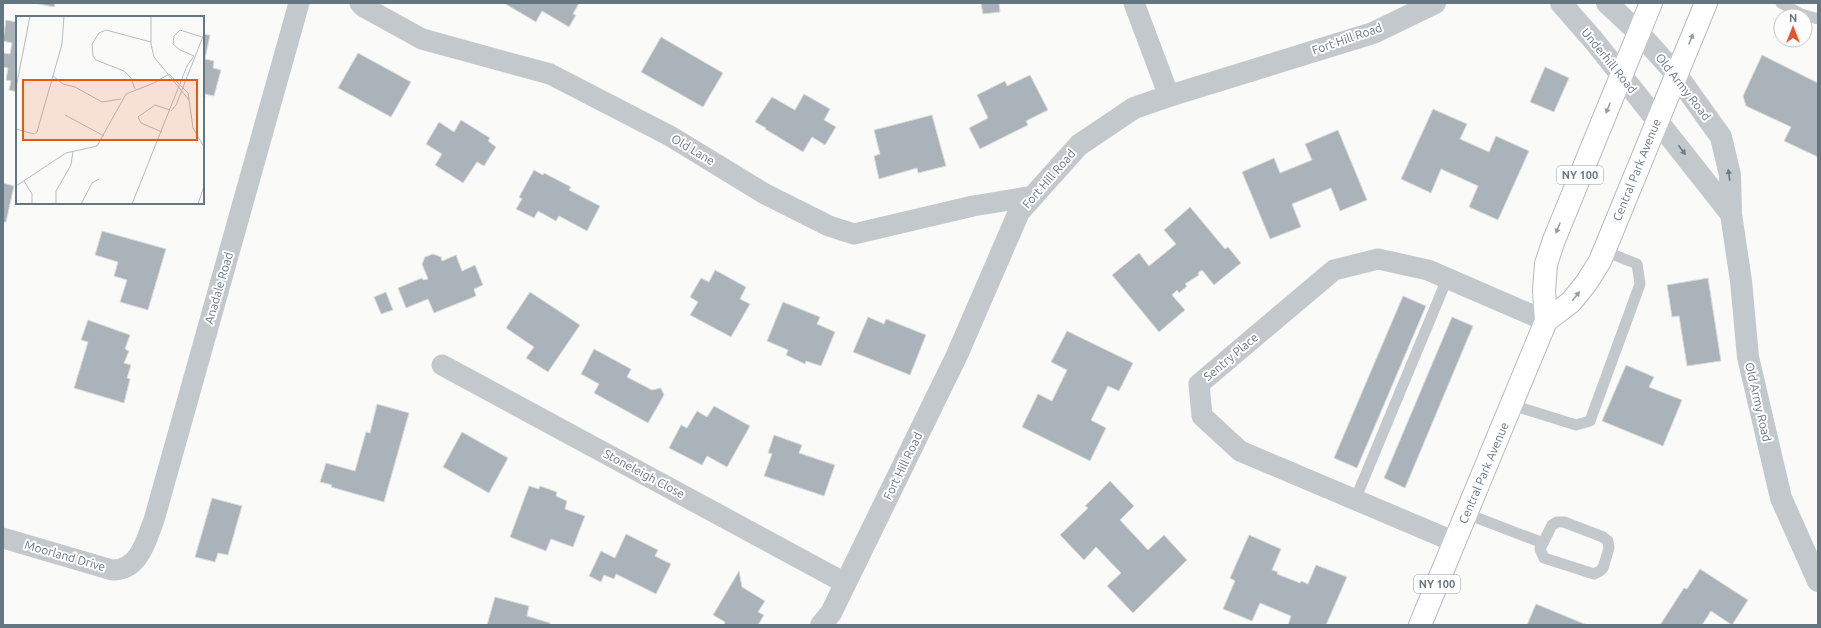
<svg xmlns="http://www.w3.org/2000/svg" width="1821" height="628" font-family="Ubuntu,sans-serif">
<rect width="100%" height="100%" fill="#fafaf8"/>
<g fill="#aab3b9" stroke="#dcdcda">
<polygon points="34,3 55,3 54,7"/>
<polygon points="504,3 579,3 573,14 576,15 569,27 542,11 536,22"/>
<polygon points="981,3 999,3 1000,12 983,14"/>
<polygon points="6,20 17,22 17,92 9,90 11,81 6,80 8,68 3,67 3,53 10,54 12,43 3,41"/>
<polygon points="203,34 210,35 205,59 214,61 213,68 221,70 214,96 205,94 205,97 203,97"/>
<polygon points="661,37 723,73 703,107 641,72"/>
<polygon points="358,53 411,82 391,117 338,88"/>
<polygon points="1762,55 1818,83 1818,157 1784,141 1791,127 1746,106 1743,96"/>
<polygon points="1545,67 1569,78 1554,112 1530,102"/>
<polygon points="1030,75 1048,110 1026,121 1028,125 980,149 969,128 988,118 977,95 1005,81 1007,86"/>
<polygon points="804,94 830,109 824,120 836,127 825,145 812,137 803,152 765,129 766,128 755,122 772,97 795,110"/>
<polygon points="1433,109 1467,124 1460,139 1489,152 1496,136 1529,151 1498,220 1469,207 1478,186 1441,169 1431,193 1401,179"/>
<polygon points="932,115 946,166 918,173 917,168 879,179 874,156 880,154 874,130"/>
<polygon points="461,120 490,138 488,141 496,147 484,166 477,162 463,183 435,165 442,154 426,144 439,122 454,132"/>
<polygon points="1338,130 1367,200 1340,211 1331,188 1292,204 1301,227 1270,239 1242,172 1274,158 1280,173 1312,160 1305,144"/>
<polygon points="534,170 543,175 544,173 571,187 569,190 600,206 587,231 559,216 556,221 538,211 534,218 516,209 522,199 519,197"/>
<polygon points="3,183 14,186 6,222 3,222"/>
<polygon points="1190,207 1225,249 1228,247 1241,263 1214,285 1202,270 1198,273 1199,275 1185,284 1187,286 1179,293 1177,290 1172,295 1185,310 1159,332 1112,275 1139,253 1149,266 1176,244 1164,230"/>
<polygon points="102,231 166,249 148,310 120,302 127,280 114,276 118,262 95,255"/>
<polygon points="433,254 441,257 442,261 456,255 462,271 475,265 483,285 474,289 476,296 434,313 428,299 406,308 398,288 422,278 423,280 428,279 422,264 425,257"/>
<polygon points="715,270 746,287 740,299 750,304 731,337 690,315 698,302 690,297 701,278 709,282"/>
<polygon points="1708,278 1721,361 1687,366 1679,316 1672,317 1667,285"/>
<polygon points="386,292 393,310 381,314 374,297"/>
<polygon points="530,292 580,325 548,372 526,358 534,347 506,328"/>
<polygon points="1403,296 1426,306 1357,468 1334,458"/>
<polygon points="783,302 820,317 817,324 835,332 821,366 806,361 805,364 786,355 788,350 767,341"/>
<polygon points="868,317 884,324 886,319 926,335 910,375 853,352"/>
<polygon points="1452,317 1473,326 1405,488 1384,478"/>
<polygon points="88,320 130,335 125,349 129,351 124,363 131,365 127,378 130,379 124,403 74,388 88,342 81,340"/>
<polygon points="1067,331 1133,363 1119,391 1108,386 1091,420 1106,428 1090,461 1022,427 1038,394 1052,401 1067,370 1051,362"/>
<polygon points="594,349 631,369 627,377 652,390 661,388 664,395 648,423 594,393 599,384 581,374"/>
<polygon points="1626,365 1654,377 1649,387 1682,400 1663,446 1602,421"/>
<polygon points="377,404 409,413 384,502 331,487 332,485 320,482 326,463 355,471 366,432 370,433"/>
<polygon points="714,406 750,426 727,467 707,456 702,465 669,448 681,425 687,428 697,411 707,417"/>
<polygon points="462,432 508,458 489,493 443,467"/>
<polygon points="774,435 802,445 799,453 835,465 824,496 764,476 772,454 768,453"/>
<polygon points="1110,481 1134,506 1120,520 1148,550 1164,535 1187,560 1133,613 1107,586 1121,573 1096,547 1084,560 1060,535 1088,508 1085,506"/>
<polygon points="529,486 539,489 540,486 557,492 556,496 567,501 565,509 585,516 573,547 551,539 546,551 510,537"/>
<polygon points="212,498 242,506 228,555 218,553 215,562 195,557"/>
<polygon points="626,534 658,550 655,556 671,564 656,594 616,574 614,579 604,575 601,582 589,576 601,551 615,558"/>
<polygon points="1249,535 1281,549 1272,570 1278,572 1277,574 1300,583 1301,581 1308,584 1316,565 1347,577 1326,625 1288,625 1291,616 1260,603 1252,621 1223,609 1235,581 1230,578"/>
<polygon points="1700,569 1748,600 1732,625 1711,611 1702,625 1660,625 1684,588 1687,589"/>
<polygon points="739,571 742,587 765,601 758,612 764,615 758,625 724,625 725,622 713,615"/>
<polygon points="495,597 529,606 527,616 550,623 549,625 487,625"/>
<polygon points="1536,604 1587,625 1527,625"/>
</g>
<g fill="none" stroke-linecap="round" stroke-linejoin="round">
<defs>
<g id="primary">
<polyline points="1546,321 1571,302 1587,282 1600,261 1706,3"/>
<polyline points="1420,625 1546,321 1544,291 1546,264 1554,240 1651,3"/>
</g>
</defs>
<use href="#primary" stroke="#b5babe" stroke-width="24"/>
<g stroke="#c3c8cc" stroke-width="11">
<polyline points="1781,3 1801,14 1818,19"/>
<polyline points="1512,405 1576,425 1590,421 1640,284 1637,264 1604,251"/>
<polyline points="1355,500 1447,279"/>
<polyline points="1467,514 1543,543"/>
<polygon points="1557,522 1564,522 1603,537 1608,541 1609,548 1603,568 1600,571 1594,574 1544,558 1540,549 1552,525"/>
</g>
<g stroke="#c3c8cc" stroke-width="21">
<polyline points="360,3 364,7 422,39 550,74 670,136 765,194 829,226 854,234 973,206 1034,196"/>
<polyline points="1134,3 1169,96"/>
<polyline points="442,365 845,583"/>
<path d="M3,538l109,32c27,1 34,-29 42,-50l145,-517"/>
<polyline points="1455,542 1240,451 1202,416 1199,384 1334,270 1378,259 1428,270 1546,321"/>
</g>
<g stroke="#c3c8cc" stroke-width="22">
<polyline points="1561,3 1595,42 1731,214"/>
<polyline points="1607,3 1639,33 1676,74 1721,137 1730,175 1731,214 1741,281 1748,357 1781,498 1818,581"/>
<polyline points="821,625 831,613 957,355 1019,212 1079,145 1134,108 1169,96 1373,33 1435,3"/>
</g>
<use href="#primary" stroke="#fff" stroke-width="22"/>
</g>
<defs><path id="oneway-solid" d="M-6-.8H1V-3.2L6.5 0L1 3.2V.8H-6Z"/></defs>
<g fill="#939fa8">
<use href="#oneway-solid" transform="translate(1691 39) rotate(-67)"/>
<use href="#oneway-solid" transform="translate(1608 108) rotate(112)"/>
<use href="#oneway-solid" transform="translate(1558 228) rotate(112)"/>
<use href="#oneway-solid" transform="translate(1576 296) rotate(-51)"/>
</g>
<g fill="#6a7a87">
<use href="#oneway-solid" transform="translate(1682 150) rotate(53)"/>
<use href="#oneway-solid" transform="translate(1729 175) rotate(-98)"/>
</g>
<g text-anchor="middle" stroke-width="4" stroke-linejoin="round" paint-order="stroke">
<g fill="#fff" stroke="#939fa8" stroke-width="1">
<rect x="1557" y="166" width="46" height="18" rx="3"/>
<rect x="1414" y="575" width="46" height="18" rx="3"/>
</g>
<g font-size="11" font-weight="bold" fill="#657683">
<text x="1580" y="179">NY 100</text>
<text x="1437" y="588">NY 100</text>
</g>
<g font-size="12" fill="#657683" stroke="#fff">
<text transform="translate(1347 39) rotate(-19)" y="4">Fort Hill Road</text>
<text transform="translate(1609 61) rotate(51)" y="4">Underhill Road</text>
<text transform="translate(1683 87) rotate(52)" y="4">Old Army Road</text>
<text transform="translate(693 150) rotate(31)" y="4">Old Lane</text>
<text transform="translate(1637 170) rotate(-68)" y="4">Central Park Avenue</text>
<text transform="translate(1049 179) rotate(-49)" y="4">Fort Hill Road</text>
<text transform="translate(219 288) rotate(-74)" y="4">Anadale Road</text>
<text transform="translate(1231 357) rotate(-40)" y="4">Sentry Place</text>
<text transform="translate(1758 402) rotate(77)" y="4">Old Army Road</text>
<text transform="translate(903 466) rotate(-64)" y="4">Fort Hill Road</text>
<text transform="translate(1484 473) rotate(-67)" y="4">Central Park Avenue</text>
<text transform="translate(644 474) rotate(28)" y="4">Stoneleigh Close</text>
<text transform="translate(65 556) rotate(16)" y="4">Moorland Drive</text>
</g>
</g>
<g transform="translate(16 16)">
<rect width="188" height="188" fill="#fafaf8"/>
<path fill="none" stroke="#b5bdc2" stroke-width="1" d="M135,0v28l3,13 35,43M178,40l-14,-6 -7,-6 1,-8 6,-6 22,7M153,58l19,19 5,35 11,19M37,60l10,8 12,3 27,15 19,-3M0,72l14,-72M119,73l-4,-11 -7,-7 -28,-11 -3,-4 -1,-12 7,-11 7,-3 45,12M155,95l5,-6 28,-71M49,99l39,21M0,113l18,5 3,-2 25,-88 2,-28M146,116l-21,-9 -3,-6 17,-12 15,5M8,165l8,13v10M0,170l50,-33 31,-7 29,-52 28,-11 15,-9M40,188v-13l15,-26 2,-14M65,188l11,-21 7,-4M116,188l55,-138 7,-10M182,188l6,-18"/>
<path fill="#e8590c" fill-opacity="0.15" stroke="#e8590c" stroke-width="2" d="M7,64h174v60h-174z"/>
<rect width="188" height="188" fill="none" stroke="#657683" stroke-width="2"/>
</g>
<rect width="1821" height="628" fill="none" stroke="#657683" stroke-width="8"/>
<g transform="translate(1793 28)"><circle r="19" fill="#ffffff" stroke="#c1c8cd"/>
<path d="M0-3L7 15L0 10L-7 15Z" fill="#e4572e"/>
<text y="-6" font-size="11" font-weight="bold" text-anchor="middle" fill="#657683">N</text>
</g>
</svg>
